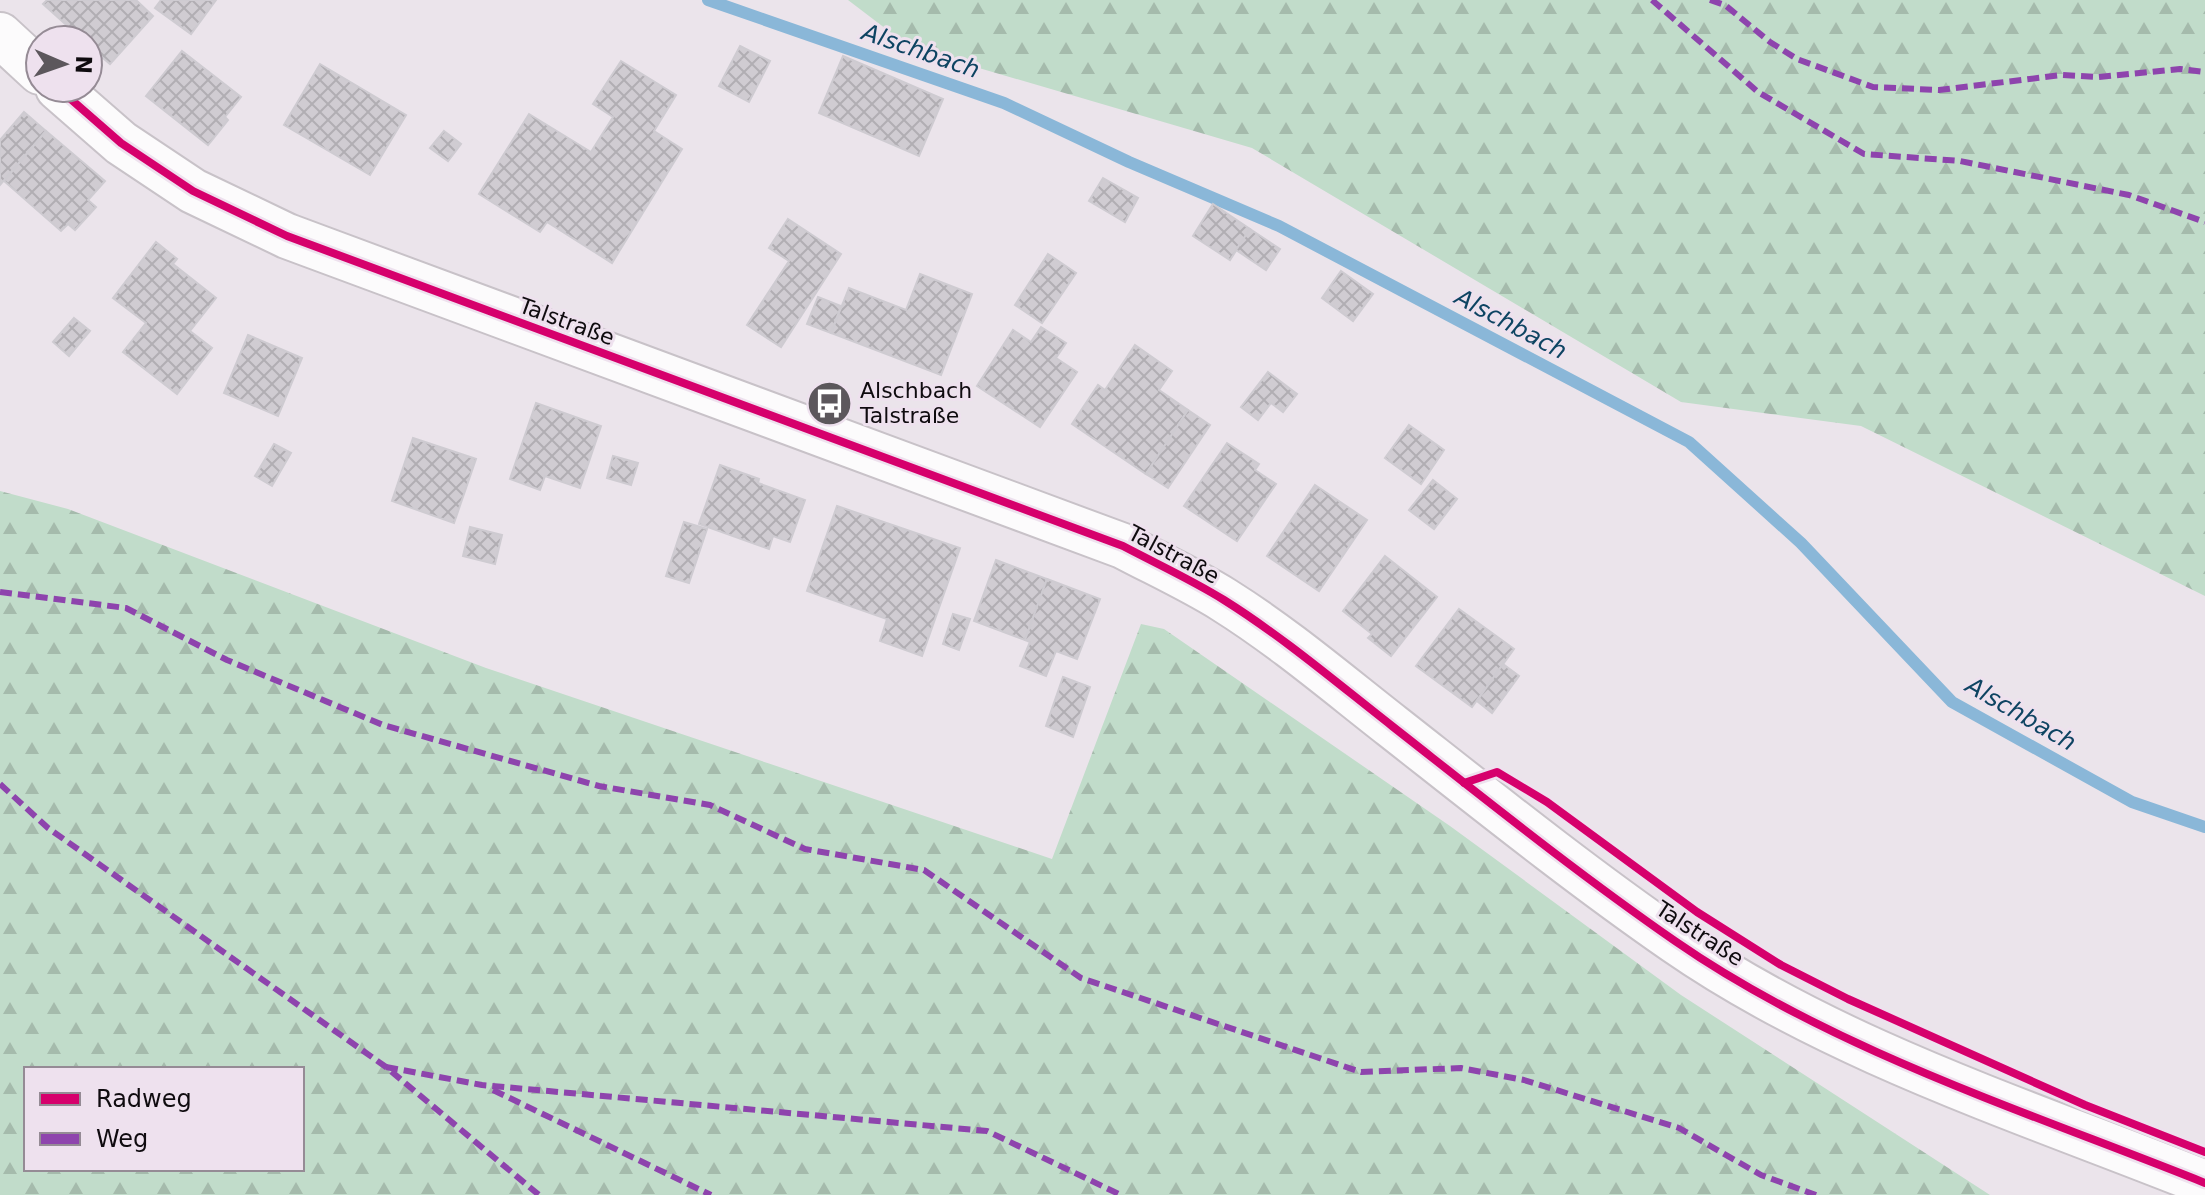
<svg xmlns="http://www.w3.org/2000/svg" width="2205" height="1195" font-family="'DejaVu Sans',sans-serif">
<defs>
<pattern id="forest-firs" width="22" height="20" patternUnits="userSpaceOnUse" patternTransform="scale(2)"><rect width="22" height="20" fill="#c1dcca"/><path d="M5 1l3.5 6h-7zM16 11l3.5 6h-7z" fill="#a5bbac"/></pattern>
<pattern id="building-cross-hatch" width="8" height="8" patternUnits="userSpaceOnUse" patternTransform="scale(2)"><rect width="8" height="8" fill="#d0ccd2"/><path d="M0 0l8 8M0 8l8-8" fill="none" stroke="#b1aeb3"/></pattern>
</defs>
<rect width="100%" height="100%" fill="#ebe4eb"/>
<g fill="url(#forest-firs)" fill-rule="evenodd">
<polygon points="848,0 2205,0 2205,596 1861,426 1681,402 1252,148 911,48"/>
<path d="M0,491l68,18 418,159 566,191 89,-235 23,5 286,197 231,169 309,200h-1990zM26,1069h276v100h-276z"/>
</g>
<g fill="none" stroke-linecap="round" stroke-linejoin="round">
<polyline stroke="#8ab7d8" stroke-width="12" points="708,0 1004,103 1129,162 1279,226 1689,442 1801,543 1952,702 2132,802 2205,827"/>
</g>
<g fill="url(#building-cross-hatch)" stroke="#cecbd1" stroke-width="2">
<polygon points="47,0 136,0 153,16 110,64 88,45 88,40 83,40 43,4"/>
<polygon points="161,0 216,0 191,34 155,8"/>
<polygon points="740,46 770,61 749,102 719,86"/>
<polygon points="182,51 241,97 225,117 228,120 208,145 146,96"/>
<polygon points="843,56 943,99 919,156 819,113"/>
<polygon points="621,61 676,95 654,131 682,149 612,263 547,222 540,232 479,194 529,114 591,152 613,117 593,104"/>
<polygon points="320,64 406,115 370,175 284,125"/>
<polygon points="24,112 46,131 0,185 0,140"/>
<polygon points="46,131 105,181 88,200 96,207 75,230 68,224 61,231 4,181"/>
<polygon points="444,131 461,144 448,161 430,148"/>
<polygon points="1103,178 1138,198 1125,222 1089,201"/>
<polygon points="1213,204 1250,229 1230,260 1193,236"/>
<polygon points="788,219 841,254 781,347 747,325 789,261 769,248"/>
<polygon points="1250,229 1280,249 1266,270 1236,250"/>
<polygon points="156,242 177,259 173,264 216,298 190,331 212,348 177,394 123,352 146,323 113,298"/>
<polygon points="1048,254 1076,273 1042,323 1015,305"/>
<polygon points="1341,271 1373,294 1353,321 1322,298"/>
<polygon points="920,274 972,294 941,375 831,333 849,288 906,310"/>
<polygon points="818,297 841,306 831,333 807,324"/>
<polygon points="74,318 90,331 69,356 53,342"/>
<polygon points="1041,327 1066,343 1056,358 1077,372 1040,427 977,386 1013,330 1031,342"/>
<polygon points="248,335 302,358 278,416 224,393"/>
<polygon points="1135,345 1172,371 1159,390 1188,410 1146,474 1072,424 1098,385 1105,390"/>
<polygon points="1268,372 1297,394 1283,412 1271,403 1258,420 1241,407"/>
<polygon points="536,403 601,426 580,488 545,476 540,490 510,479"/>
<polygon points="1188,410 1210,425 1168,488 1146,474"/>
<polygon points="1409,425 1444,450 1421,484 1385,458"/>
<polygon points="413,438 476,459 454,523 392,501"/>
<polygon points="1227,443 1259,464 1255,470 1276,484 1237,541 1184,506"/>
<polygon points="274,444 291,453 272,486 255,476"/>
<polygon points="613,456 638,463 631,485 607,478"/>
<polygon points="720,465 759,479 758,483 805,500 790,542 773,536 769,549 699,524"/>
<polygon points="1433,480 1457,499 1434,529 1409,510"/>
<polygon points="1315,485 1367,520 1319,591 1267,556"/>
<polygon points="837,506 960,548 922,656 880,641 887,619 807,591"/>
<polygon points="684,522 707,529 689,583 666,576"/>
<polygon points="470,527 502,535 495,564 463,556"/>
<polygon points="1385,556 1437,597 1391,656 1368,638 1372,634 1343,611"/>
<polygon points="996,560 1047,579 1025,640 974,621"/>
<polygon points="1047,579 1100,599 1077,659 1056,651 1046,676 1020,666 1030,642 1025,640"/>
<polygon points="1459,609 1514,649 1472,707 1416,666"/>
<polygon points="953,614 970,619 959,650 943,644"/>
<polygon points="1503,664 1519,676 1492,713 1477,701"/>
<polygon points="1063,677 1090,687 1073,737 1046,726"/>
</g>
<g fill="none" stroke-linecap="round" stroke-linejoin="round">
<defs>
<g id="minor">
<polyline points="0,35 40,72"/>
<path d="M58,88l63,55 72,48 94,45 836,310c34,18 69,34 101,54 59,37 113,83 168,126 93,73 185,147 283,215 157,109 353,171 530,242"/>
</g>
</defs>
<use href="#minor" stroke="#c8c2c8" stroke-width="48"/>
<use href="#minor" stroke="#fcfbfc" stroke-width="44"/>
<g stroke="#8e44ad" stroke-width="6" stroke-dasharray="12 6" stroke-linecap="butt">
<polyline points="1652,0 1758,92 1864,154 1960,161 2129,195 2205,222"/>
<polyline points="1710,0 1725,5 1770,42 1797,59 1873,87 1939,90 2062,75 2098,77 2180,69 2205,72"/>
<polyline points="0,592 126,608 227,660 383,725 599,786 710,805 805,849 924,870 1081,978 1361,1072 1461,1068 1524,1080 1679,1128 1761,1175 1816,1195"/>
<polyline points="0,784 48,828 386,1067 539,1195"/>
<polyline points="386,1067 482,1085 987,1131 1121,1195"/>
<polyline points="493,1090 711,1195"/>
</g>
<defs>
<g id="cycleway">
<path d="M58,88l63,55 72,48 94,45 836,310c34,18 69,34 101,54 59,37 113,83 168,126 93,73 185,147 283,215 157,109 353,171 530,242"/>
<polyline points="1464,783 1497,772 1547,802 1697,912 1781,965 1848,999 2085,1105 2205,1152"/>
</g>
</defs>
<use href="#cycleway" stroke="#eee1ee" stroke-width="13"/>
<use href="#cycleway" stroke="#d6006c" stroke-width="8"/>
</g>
<defs>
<symbol id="bus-disc" viewBox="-11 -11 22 22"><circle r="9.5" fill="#5c575c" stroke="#eee1ee"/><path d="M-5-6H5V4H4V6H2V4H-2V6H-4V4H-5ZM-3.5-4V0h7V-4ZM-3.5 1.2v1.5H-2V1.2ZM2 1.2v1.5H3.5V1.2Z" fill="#fff"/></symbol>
</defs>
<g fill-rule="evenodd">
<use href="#bus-disc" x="804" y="378" width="51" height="51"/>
</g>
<g text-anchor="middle" stroke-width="6" stroke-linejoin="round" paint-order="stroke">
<g font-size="22" fill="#0f0b0f" stroke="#eee1ee">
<text transform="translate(567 321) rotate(20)" y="8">Talstraße</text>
<text transform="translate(1174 554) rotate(28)" y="8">Talstraße</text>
<text transform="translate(1700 933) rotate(33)" y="8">Talstraße</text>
</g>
<g font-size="22" fill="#0f0b0f" stroke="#eee1ee" text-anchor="start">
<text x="860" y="398">Alschbach<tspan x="860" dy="25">Talstraße</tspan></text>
</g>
<g font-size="24" font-style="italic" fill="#0e4462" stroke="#eee1ee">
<text transform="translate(921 51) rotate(19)" y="8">Alschbach</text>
<text transform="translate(1511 324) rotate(28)" y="8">Alschbach</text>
<text transform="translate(2021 714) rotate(30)" y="8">Alschbach</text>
</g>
</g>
<rect x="24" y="1067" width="280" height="104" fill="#eee1ee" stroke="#958b95" stroke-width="2"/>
<rect x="40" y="1093" width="40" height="12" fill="#d6006c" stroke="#958b95" stroke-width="2"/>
<text x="96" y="1107" font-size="24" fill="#0f0b0f">Radweg</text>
<rect x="40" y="1133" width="40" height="12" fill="#8e44ad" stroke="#958b95" stroke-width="2"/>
<text x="96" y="1147" font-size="24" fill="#0f0b0f">Weg</text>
<g transform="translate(64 64) rotate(92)"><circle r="38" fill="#eee1ee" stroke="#958b95" stroke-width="2"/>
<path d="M0-6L14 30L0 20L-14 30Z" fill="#5c575c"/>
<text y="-12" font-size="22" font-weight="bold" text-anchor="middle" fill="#0f0b0f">N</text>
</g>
</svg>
